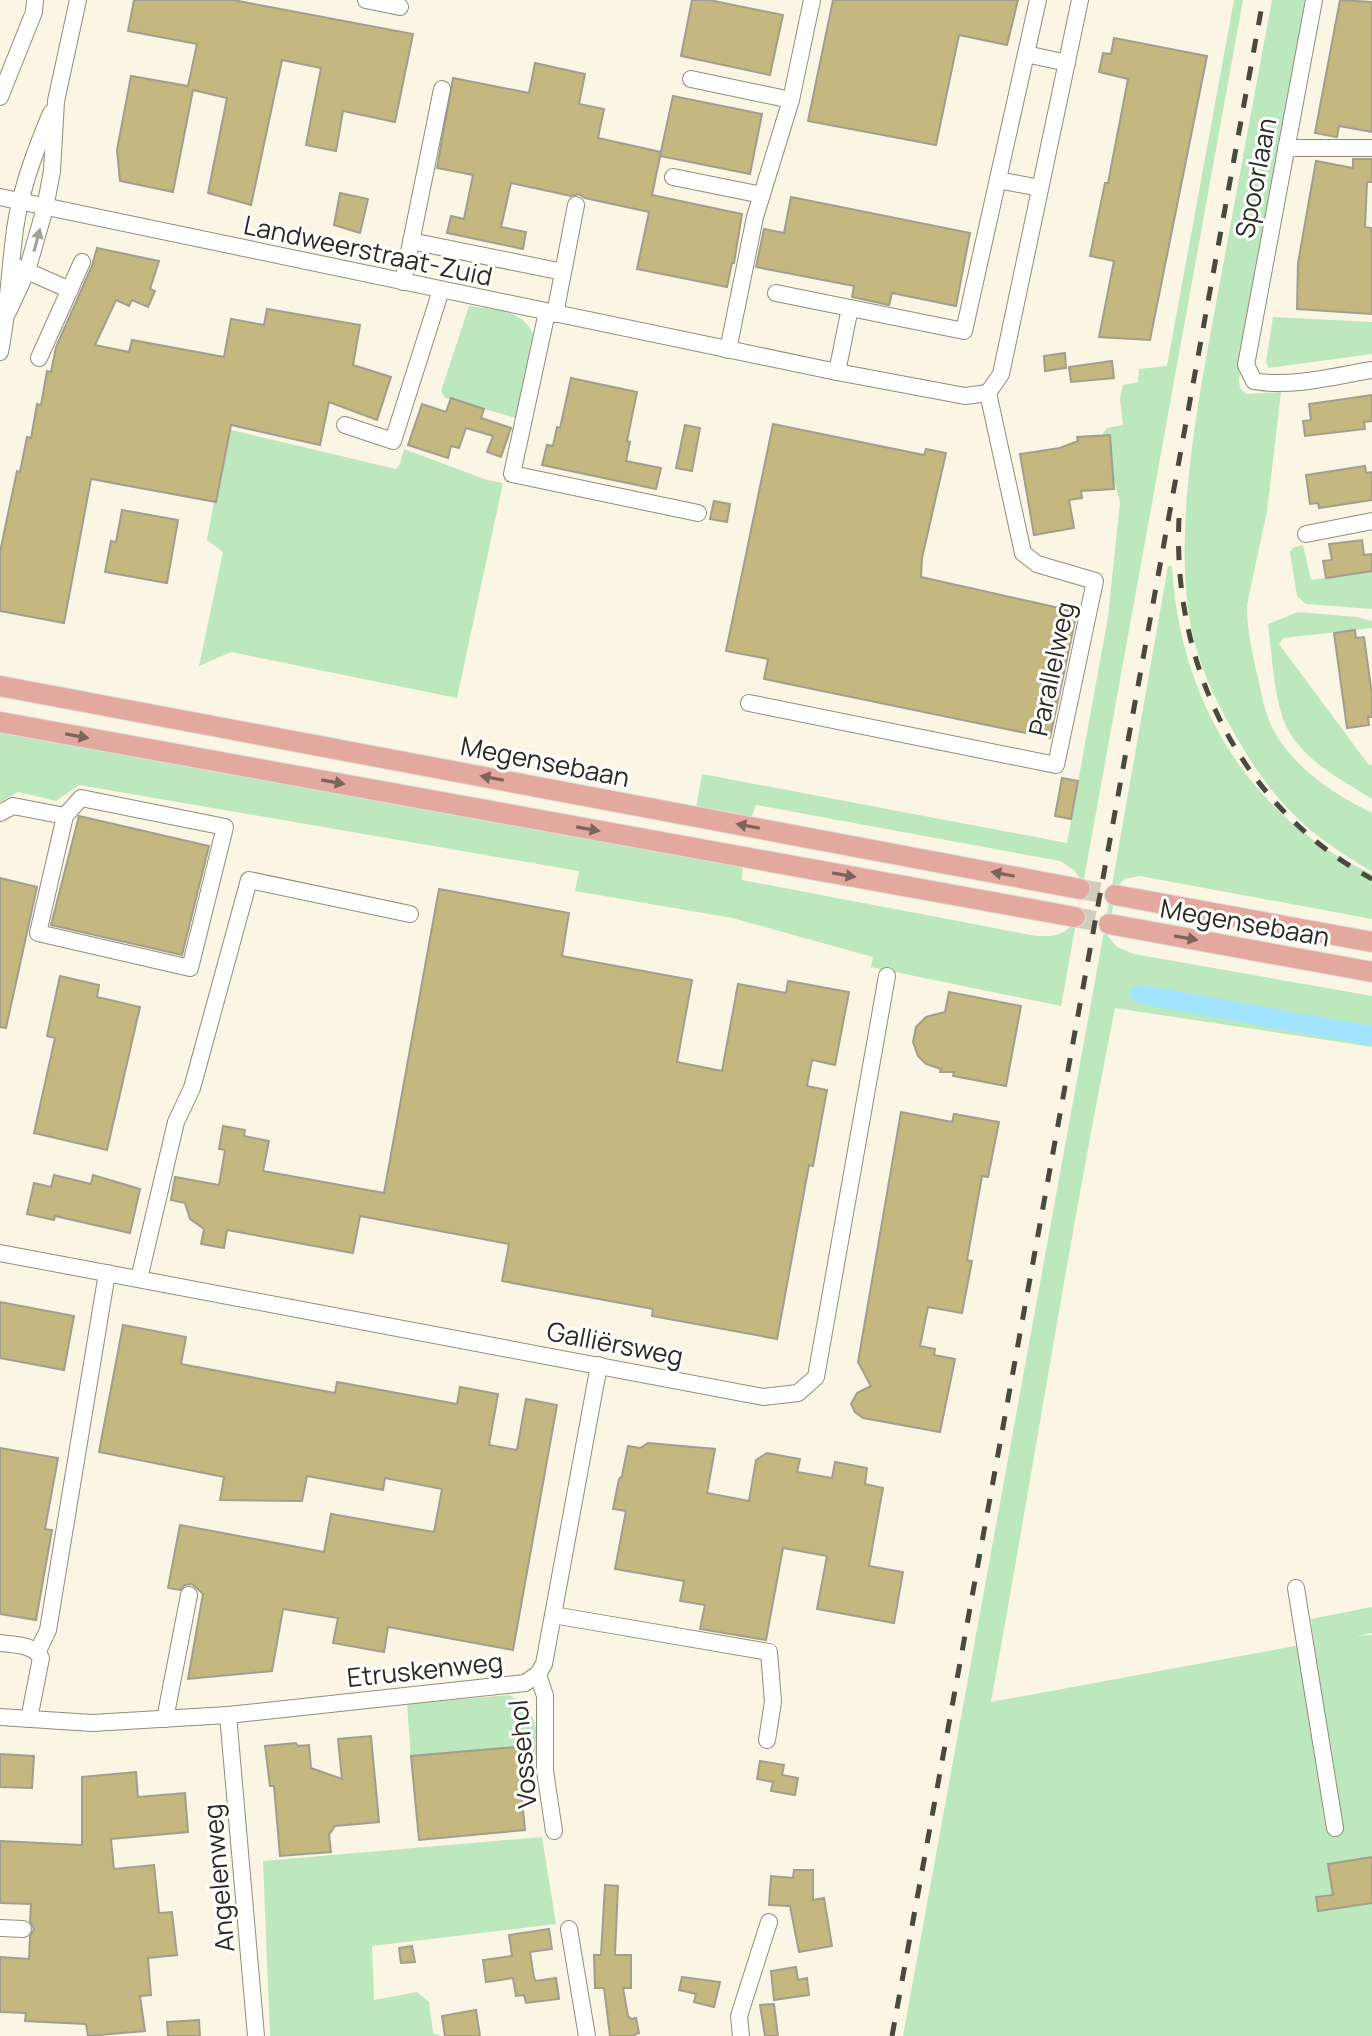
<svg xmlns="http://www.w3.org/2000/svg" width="1372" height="2036" font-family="Manrope,sans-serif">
<rect width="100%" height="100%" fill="#faf6e3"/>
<g fill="#bde7bc">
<path d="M1234,0h9l-182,1006 -190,-39 2,-10 -141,-39 -157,-27 4,-20 -500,-86 -23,16 -38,-9 -18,10v-70l743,133 -1,15 289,55c44,7 50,-18 49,-56l-6,-9 -14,-9 -304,-56 -5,13 -55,-10 6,-34 365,69 41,-226 12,-115 -18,-67 5,-7 16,-3 -3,-26 3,-14 15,-3 1,-13 28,-3z"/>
<path d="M1272,0h33l-66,379 1,9 6,6 35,-2 -14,119 -20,94c0,24 5,49 11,73 4,18 7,36 16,53 20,37 61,64 98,82v59c-18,-12 -38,-23 -55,-37 -31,-23 -58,-59 -77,-92 -19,-32 -35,-63 -45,-99 -26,-98 3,-241 21,-341 19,-101 37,-202 56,-303z"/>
<path d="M469,306c25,4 54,2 65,30l-14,83 -75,-21 -4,-7z"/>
<polygon points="1273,317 1372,322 1372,354 1269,368 1266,362"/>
<polygon points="227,429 396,469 400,464 404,449 487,480 503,483 457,698 231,652 199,666 223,552 207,540"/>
<polygon points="1303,545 1311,580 1372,571 1372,609 1306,604 1297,596 1290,552 1294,547"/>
<path d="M1168,566h4c7,132 77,253 200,308v45l-232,-43 -16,3 -8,9 -8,48 9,11 17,7 238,42v51l-257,-39c-46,230 -82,463 -124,694l304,-56 19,-1 -3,-26 61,-12v26l-16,3 16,-1v401h-469l198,-1088z"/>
<path d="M1298,612l59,5 15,4v7l-88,10 -5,6 89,120 4,1v34c-30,-19 -68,-38 -85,-71 -13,-27 -15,-73 -19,-104z"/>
<path d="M510,1695c29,20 25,27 29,60l-127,16 -5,-67z"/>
<polygon points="542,1837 556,1924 372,1946 374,2000 417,1992 429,2002 433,2033 442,2036 270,2036 263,1861"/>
</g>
<polygon fill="#a2e4fe" points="1143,985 1372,1026 1372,1046 1146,1005 1134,1001 1128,993 1132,987"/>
<g fill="#c4b77f" stroke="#a29e8d" stroke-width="2">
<polygon points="134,0 233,0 413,34 395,122 343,111 336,151 306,145 321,68 282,60 251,205 208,193 227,98 193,90 173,192 120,181 117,150 131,76 188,86 197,44 128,31"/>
<polygon points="692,0 709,0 783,15 770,75 681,56"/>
<polygon points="833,0 1018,0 1007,45 959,35 936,145 808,121"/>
<polygon points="1340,0 1372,2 1372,132 1339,126 1337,137 1315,133"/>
<polygon points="1114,38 1207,56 1150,340 1099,337 1114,261 1090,256 1105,183 1108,183 1128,79 1099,72 1103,53 1111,54"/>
<polygon points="535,63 585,74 579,104 604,109 598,138 661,152 652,195 742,214 734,263 732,263 727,287 637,269 649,212 585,198 579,194 571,196 511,183 501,227 526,232 523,249 447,233 451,216 464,219 473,175 437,168 453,78 529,93"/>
<polygon points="673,96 762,114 750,174 660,156"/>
<polygon points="1353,159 1372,159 1372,182 1367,182 1365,227 1371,228 1372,241 1372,314 1297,309 1298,263 1316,161 1353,168"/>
<polygon points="340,193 368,199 360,233 334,225"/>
<polygon points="791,197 970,233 956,306 892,293 889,305 852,297 854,286 756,267 764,229 784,233"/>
<polygon points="97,248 159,261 150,289 155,291 148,307 132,300 129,306 116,300 95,345 129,352 132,340 224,357 231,319 264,325 267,309 360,325 353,365 391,377 377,420 329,402 320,445 231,425 216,502 91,479 64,623 0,611 0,552 17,471 20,472 27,437 31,438 37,404 41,405 47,371 51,372 56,347 92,266"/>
<polygon points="1065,353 1066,368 1045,371 1044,356"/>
<polygon points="1112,361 1114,378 1071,382 1069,367"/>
<polygon points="571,378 637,392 627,441 630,442 626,461 661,468 656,489 542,465 547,445 553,446 557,427 560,428"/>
<polygon points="1372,395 1372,421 1364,422 1365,429 1305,436 1303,421 1311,420 1309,404"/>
<polygon points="451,398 484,409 481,418 511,428 501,457 487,452 493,436 466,428 459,448 451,446 448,458 408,445 422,404 446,412"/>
<polygon points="773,424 924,455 926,449 946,453 922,558 921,577 1077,612 1050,738 764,679 768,659 726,651"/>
<polygon points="685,425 700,428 692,471 676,468"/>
<polygon points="1110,435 1114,489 1081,491 1082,498 1069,500 1074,528 1034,535 1020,454 1060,448 1078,441 1077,437"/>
<polygon points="1365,466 1366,473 1372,472 1372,500 1319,508 1318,503 1310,504 1306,475"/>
<polygon points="714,501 730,504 727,522 710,519"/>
<polygon points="122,510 178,520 167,583 105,572 111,541 116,542"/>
<polygon points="1362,540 1364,555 1372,554 1372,571 1326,578 1323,561 1332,560 1329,544"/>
<polygon points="1355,630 1356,638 1364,637 1372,695 1372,717 1368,717 1369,725 1347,728 1334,633"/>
<polygon points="1062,778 1078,781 1071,819 1055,816"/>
<polygon points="79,816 209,846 182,955 51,925"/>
<polygon points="0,878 37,887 6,1028 0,1027"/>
<polygon points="439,889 569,913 562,956 692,980 677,1062 722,1071 738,984 786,993 788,981 849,992 835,1065 812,1060 807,1086 827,1090 813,1166 809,1165 777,1339 652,1316 653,1309 502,1281 509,1244 360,1216 353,1253 227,1230 224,1248 201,1244 204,1229 190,1219 185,1203 171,1200 175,1177 219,1185 225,1150 219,1149 223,1126 245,1130 244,1136 269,1141 263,1171 384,1193"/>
<polygon points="60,976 99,985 97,997 140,1007 107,1150 34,1133 55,1038 47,1036"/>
<polygon points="949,992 1021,1006 1006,1086 953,1076 954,1072 940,1072 941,1069 926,1064 918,1056 913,1042 916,1027 926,1017 945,1012"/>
<polygon points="901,1112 952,1122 954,1114 999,1122 988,1177 982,1176 967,1260 972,1261 962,1313 928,1307 920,1346 935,1349 934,1355 955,1359 940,1432 863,1418 855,1412 851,1404 857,1393 871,1386 858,1362"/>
<polygon points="54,1175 91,1184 93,1175 140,1189 130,1233 55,1216 54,1220 27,1214 34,1183 51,1187"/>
<polygon points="0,1302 74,1316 64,1370 0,1358"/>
<polygon points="123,1325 186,1337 181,1364 335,1393 337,1382 457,1404 460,1387 498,1394 489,1445 517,1450 526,1399 557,1405 513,1650 388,1627 384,1652 333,1643 338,1618 283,1609 272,1671 188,1679 203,1594 192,1584 185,1585 180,1590 168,1588 180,1525 324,1552 331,1514 434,1532 442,1489 385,1478 383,1490 307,1476 302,1501 220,1500 224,1477 99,1452"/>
<polygon points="648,1443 715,1449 707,1493 749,1501 756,1460 767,1453 800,1459 797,1472 832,1478 835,1462 867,1468 865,1484 883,1488 869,1566 903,1572 894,1623 817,1609 827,1556 783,1548 766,1640 700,1629 705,1605 680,1601 684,1581 615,1569 626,1511 613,1509 619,1479 622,1476 628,1446 640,1448"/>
<polygon points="0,1448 58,1458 45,1529 52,1530 36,1620 0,1614"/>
<polygon points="371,1736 379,1822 335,1826 329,1835 331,1852 280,1856 274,1786 270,1786 265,1746 296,1743 298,1746 309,1745 311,1768 342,1779 338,1739"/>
<polygon points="517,1747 525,1830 419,1840 411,1756"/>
<polygon points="0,1754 34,1756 32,1788 0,1787"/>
<polygon points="760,1761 784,1765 782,1775 798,1778 795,1795 771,1791 773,1782 757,1779"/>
<polygon points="136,1772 138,1797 185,1793 188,1832 111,1839 114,1869 154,1865 159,1913 172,1912 177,1955 148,1958 151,1995 140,1996 145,2031 88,2036 86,2024 25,2021 26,2013 0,2012 0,1957 29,1959 30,1937 34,1929 30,1921 31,1904 0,1903 0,1841 82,1845 82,1777"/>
<polygon points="1372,1857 1372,1903 1318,1911 1316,1897 1333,1895 1328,1864"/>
<polygon points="794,1870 813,1870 813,1900 824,1898 832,1946 799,1952 790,1906 769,1905 771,1876 793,1878"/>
<polygon points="605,1885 618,1886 615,1955 631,1955 631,1988 623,1988 628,2016 631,2019 636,2018 639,2033 632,2036 610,2036 604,1988 595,1988 594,1955 601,1955"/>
<polygon points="549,1929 552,1949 530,1952 534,1978 536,1981 556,1978 559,1999 526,2003 524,1995 516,1996 513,1978 486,1982 483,1960 512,1956 509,1935"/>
<polygon points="412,1946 415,1962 401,1963 399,1948"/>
<polygon points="796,1967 798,1980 807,1978 809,1995 774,2000 771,1971"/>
<polygon points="682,1977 720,1982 714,2007 694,2002 696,1994 679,1990"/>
<polygon points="774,2004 778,2036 765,2036 760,2005"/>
<polygon points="476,2010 480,2036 445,2036 442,2016"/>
<polygon points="199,2020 200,2036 168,2036 167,2022"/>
</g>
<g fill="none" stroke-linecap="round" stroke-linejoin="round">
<g stroke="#d0cdbc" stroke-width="20" stroke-dasharray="20 10" stroke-linecap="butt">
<polyline points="1080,889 1115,895"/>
<polyline points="1075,917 1109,924"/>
</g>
<defs>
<g id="minor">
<polyline points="366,0 400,7"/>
<path d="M1314,0l-68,365 8,16c38,7 80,-5 118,-11"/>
<polyline points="1026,54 1067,63"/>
<polyline points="691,79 791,100"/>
<polyline points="0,97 34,12 35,0"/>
<polyline points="1286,148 1372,148"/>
<polyline points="673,177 762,195"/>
<polyline points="998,180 1040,188"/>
<polyline points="0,197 837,372 965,396 988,393"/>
<polyline points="411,241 563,272"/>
<polyline points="20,268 70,290"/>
<polyline points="403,282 442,89"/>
<polyline points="776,293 964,331 1038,0"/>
<polyline points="8,312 27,271 45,208 52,171 56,101 78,0"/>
<polyline points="547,312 512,474 698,513"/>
<polyline points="555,314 576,205"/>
<polyline points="728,350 755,217 791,100 812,0"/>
<path d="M0,352c7,-36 9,-70 13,-106 4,-47 20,-90 38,-133"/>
<polyline points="39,358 82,262"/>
<polyline points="837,372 850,308"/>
<polyline points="345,425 393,441 441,290"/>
<polyline points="1306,534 1372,521"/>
<polyline points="749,703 1056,765 1095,581 1037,564 1023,553 988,393 1001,374 1080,0"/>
<polygon points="81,798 225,827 190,968 38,933 65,816"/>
<polyline points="0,813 13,806 65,816"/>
<polyline points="0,1253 763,1397 798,1393 816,1377 887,976"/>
<polyline points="139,1279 176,1122 192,1088 249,880 410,914"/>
<polyline points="1296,1588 1335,1828"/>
<polyline points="553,1615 769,1652 773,1702 767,1740"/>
<path d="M0,1643c14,2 34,1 41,15l-12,61"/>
<polyline points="38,1651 48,1630 107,1273"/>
<polyline points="538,1674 545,1696 545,1771 554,1831"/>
<polyline points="228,1715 256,2036"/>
<polyline points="0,1717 92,1723 228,1715 525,1683 538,1674 544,1664 599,1365"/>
<polyline points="165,1719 189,1595"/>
<polyline points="0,1928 23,1929"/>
<polyline points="569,1929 587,2036"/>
<polyline points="741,2036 739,2016 769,1922"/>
</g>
<g id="major">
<polyline points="0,686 1080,889"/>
<polyline points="0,722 1075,917"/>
<polyline points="1115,895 1372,942"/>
<polyline points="1109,924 1372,972"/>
</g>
</defs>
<use href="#minor" stroke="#908d7c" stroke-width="18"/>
<use href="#major" stroke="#dddddc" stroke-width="22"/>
<use href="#minor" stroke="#fff" stroke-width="16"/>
<use href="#major" stroke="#e3a99e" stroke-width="20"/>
<g stroke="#4a4940" stroke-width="5" stroke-dasharray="14 14" stroke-linecap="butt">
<path d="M1179,518c-7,147 61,289 193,361"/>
<polyline points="892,2036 1263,0"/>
</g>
</g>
<defs><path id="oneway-solid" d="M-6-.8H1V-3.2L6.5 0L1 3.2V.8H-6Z" transform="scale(2)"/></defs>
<use fill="#9f9f9c" href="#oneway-solid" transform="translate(37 240) rotate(-75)"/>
<g fill="#7d635a">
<use href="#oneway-solid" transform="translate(77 736) rotate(10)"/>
<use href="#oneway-solid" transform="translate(492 778) rotate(-169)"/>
<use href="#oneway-solid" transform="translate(333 782) rotate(10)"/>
<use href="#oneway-solid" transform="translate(748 826) rotate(-169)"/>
<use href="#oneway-solid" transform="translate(588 829) rotate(10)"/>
<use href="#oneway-solid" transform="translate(1003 874) rotate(-169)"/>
<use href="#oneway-solid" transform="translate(844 875) rotate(10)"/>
<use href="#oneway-solid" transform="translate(1186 938) rotate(10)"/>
</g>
<g text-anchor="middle" stroke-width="6" stroke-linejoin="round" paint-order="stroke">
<g font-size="26" fill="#2a2922" stroke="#fff">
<text transform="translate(1256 178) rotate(-79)" y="9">Spoorlaan</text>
<text transform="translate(368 251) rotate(12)" y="9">Landweerstraat-Zuid</text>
<text transform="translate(1052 669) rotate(-78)" y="9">Parallelweg</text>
<text transform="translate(545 762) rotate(11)" y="9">Megensebaan</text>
<text transform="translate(1245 923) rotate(10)" y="9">Megensebaan</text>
<text transform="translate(615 1344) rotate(11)" y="9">Galliërsweg</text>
<text transform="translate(425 1670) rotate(-6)" y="9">Etruskenweg</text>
<text transform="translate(523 1754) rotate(-95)" y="9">Vossehol</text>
<text transform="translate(219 1878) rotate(-95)" y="9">Angelenweg</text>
</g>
</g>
</svg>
